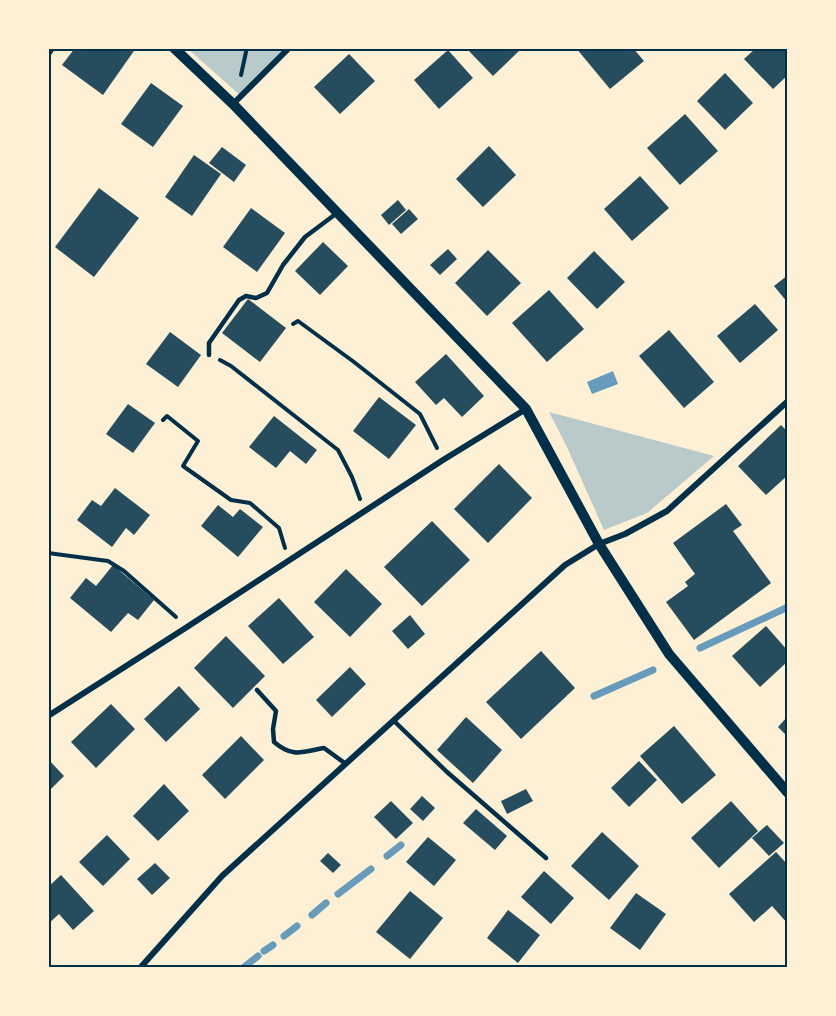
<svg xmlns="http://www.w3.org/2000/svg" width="836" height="1016" font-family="Spectral,serif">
<rect width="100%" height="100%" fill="#fdf0d5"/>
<g fill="#b9caca">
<polygon points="187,48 288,48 241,96"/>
<polygon points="549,412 714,456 647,513 604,530 567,447"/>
</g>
<polygon fill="#669bbc" points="613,371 618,384 592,394 587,382"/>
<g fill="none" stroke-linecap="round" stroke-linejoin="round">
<g stroke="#669bbc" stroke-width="7">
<polyline points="700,648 788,607"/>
<polyline points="594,696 653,670"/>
<polyline points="387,856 401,845"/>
<polyline points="338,894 371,869"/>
<polyline points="312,915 326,903"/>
<polyline points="284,936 297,926"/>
<polyline points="264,951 273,945"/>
<polyline points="243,968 258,956"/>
</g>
</g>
<g fill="#264d5e">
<polygon points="75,48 136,48 103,95 62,65"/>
<polygon points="466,48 517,48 519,51 493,76"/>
<polygon points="576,48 633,48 644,61 610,89"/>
<polygon points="756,48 787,48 788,49 788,75 773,89 744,59"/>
<polygon points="448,50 473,78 439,109 414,80"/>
<polygon points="349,54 375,81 340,114 314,87"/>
<polygon points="725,73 753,103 725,130 697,101"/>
<polygon points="151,83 183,106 153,147 121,124"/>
<polygon points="685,114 718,151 680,185 647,148"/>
<polygon points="489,146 516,175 483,207 456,179"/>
<polygon points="222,147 246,165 234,182 209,163"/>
<polygon points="194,155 221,174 192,216 165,197"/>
<polygon points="640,176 669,208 632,241 604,209"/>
<polygon points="99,188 139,218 94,277 55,247"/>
<polygon points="398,200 406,210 389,225 381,215"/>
<polygon points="251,208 285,233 257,272 223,247"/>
<polygon points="409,209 418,219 401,234 392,224"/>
<polygon points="323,242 348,266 320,295 295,271"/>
<polygon points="448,249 457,259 440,275 430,265"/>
<polygon points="488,250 521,283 487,316 455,283"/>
<polygon points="594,251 625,282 597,309 567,278"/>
<polygon points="788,275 788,303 774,286"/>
<polygon points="549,290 584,329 547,362 512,323"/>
<polygon points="248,299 286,328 260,362 222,333"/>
<polygon points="755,304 778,330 740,363 717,336"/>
<polygon points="669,330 714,382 684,408 639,356"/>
<polygon points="170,332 201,355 178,387 146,364"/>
<polygon points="446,354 484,396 462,417 444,398 436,405 415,382"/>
<polygon points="379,397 416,425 389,459 353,431"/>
<polygon points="128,404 155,423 133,453 106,434"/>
<polygon points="274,416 317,450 306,464 290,451 276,468 249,447"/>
<polygon points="781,425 788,432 788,475 766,495 738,466"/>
<polygon points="499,464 532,498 488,543 454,509"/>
<polygon points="115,488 150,515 134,535 126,528 112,547 77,520 92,500 101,506"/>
<polygon points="726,504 742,525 733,531 771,583 694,640 666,602 688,586 685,582 695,574 673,543"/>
<polygon points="218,505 233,517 240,509 263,527 238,557 201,526"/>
<polygon points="432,521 470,560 422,606 384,567"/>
<polygon points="113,565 154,600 138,620 128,613 111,632 70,598 86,578 96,586"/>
<polygon points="346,569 382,604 350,637 314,602"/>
<polygon points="279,598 314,637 283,664 248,626"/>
<polygon points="410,615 425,634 408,649 392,631"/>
<polygon points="766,626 788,651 788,661 760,687 732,656"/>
<polygon points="226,636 265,676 233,708 194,668"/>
<polygon points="541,651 575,688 521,739 486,702"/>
<polygon points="350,667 366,684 332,717 316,700"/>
<polygon points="179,686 200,709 166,742 144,719"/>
<polygon points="111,704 135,729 96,768 71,742"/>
<polygon points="788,716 788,737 778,727"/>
<polygon points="466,717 502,750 473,783 437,750"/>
<polygon points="674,726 716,775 682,804 640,756"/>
<polygon points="241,736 264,760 225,799 202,775"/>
<polygon points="48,759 64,776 48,792"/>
<polygon points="639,761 657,780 629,807 611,788"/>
<polygon points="164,784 189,811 158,841 133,816"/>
<polygon points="526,789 533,801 507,814 501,801"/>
<polygon points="422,796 435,808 423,821 410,809"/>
<polygon points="391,801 413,823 396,839 374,817"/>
<polygon points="731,801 758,831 719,868 691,838"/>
<polygon points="476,809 507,836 495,850 463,823"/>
<polygon points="767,825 784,843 769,856 752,838"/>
<polygon points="602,832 639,866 609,900 571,866"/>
<polygon points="107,835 130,859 103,886 79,862"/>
<polygon points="428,837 456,860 434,886 406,862"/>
<polygon points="776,852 788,865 788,924 772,906 754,922 729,894"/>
<polygon points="328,853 341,865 333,873 320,861"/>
<polygon points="155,863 170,878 152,895 137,879"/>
<polygon points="544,871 574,898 551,924 521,897"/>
<polygon points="61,875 94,911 73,930 59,914 48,924 48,887"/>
<polygon points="410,891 443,918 410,959 376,932"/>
<polygon points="636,893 666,914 640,950 610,928"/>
<polygon points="508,910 540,935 518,963 487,938"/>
</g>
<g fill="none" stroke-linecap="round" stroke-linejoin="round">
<g stroke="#003049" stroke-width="4">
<polyline points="241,75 246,52 246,48"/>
<polyline points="293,324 298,321 354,362 420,414 437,448"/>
<polyline points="220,360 231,366 338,450 352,477 360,499"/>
<polyline points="163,420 167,416 198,441 183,466 231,500 250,503 279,528 285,548"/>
<polyline points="48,553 108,561 124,571 176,617"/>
</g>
<g stroke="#003049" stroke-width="4.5">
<polyline points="209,355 209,343 239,300 246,296 256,298 267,293 283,265 305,237 337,213"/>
<path d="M257,690l19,21 -3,18 1,13c19,16 28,10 50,6l22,16"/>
<polyline points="394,721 447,772 546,858"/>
</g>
<g stroke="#003049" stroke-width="6">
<polyline points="48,54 52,48"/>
<polyline points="233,104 289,48"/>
<polyline points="48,716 187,627 443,460 526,409"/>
<polyline points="140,968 222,876 565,565 599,544 625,534 667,511 788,401"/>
</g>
<polyline stroke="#003049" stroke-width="10" points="174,48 233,104 526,409 599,544 669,654 788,793"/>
</g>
<rect width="836" height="1016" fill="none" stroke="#fdf0d5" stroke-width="99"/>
<rect x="50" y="50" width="736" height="916" fill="none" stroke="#003049" stroke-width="2"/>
</svg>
